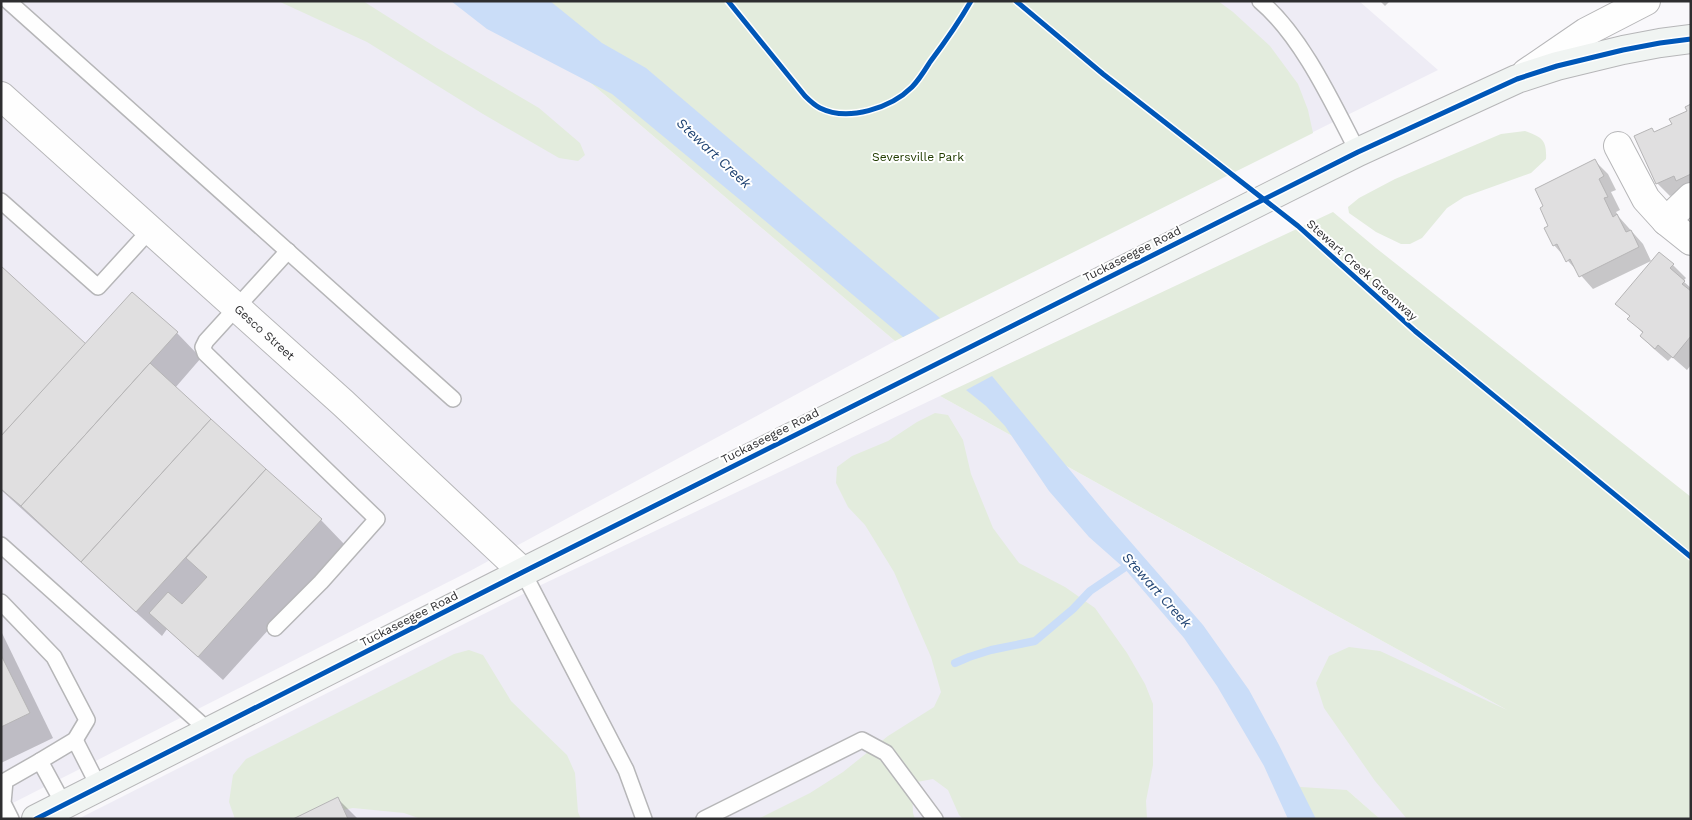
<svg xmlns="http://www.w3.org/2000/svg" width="1692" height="820" font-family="'Work Sans',sans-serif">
<rect width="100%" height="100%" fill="#f9f8fb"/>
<g fill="#eeecf5">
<polygon points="1,1 494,1 895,341 470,571 1,809"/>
<polygon points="1099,1 1359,1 1438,70 1279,149"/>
<polygon points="940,396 1534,725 1572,819 1380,819 1347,790 1300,819 78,819 541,585"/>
</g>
<g fill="#e3ecdd">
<polygon points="278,1 363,1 437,48 539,108 580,143 585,155 578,161 559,158 483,114 367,42"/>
<polygon points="494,1 1218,1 1233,12 1270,46 1298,84 1308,110 1313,133 895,341"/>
<path d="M1525,131c17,6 22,9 21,28l-15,14 -67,24 -17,11 -25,30 -12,6h-9l-25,-12 -27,-19 -1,-6 11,-9 36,-19 106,-45z"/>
<polygon points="1333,212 1376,248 1691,497 1691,819 1407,819 1375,781 1324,708 1316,683 1329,656 1349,647 1380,651 1507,710 940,396"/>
<polygon points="935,413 948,415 963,440 971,474 993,528 1019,563 1065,587 1095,608 1127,653 1145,684 1153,704 1153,765 1146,801 1147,819 963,819 959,815 948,790 933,779 917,782 912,788 913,813 915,819 758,819 810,793 843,772 888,736 934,707 941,692 931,657 894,572 865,525 848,507 836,483 837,467 852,456 888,441 917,422"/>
<polygon points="469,650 483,655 511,701 567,755 575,773 578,812 581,819 421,819 404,813 353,808 297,819 235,819 229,802 233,775 246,759 454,654"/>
<polygon points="1286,786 1347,790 1380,819 1300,819"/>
</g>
<g fill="#caddf8">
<polygon points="451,1 550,1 602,43 646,68 940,318 903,337 739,199 612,94 487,29"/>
<polygon points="992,376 1108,516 1203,625 1249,690 1279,745 1316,819 1288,819 1264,766 1217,686 1184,638 1124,568 1089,537 1049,491 1005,426 986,406 966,390"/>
</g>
<g fill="#0003">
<polygon points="1380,1 1390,1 1385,6"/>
<polygon points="1691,106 1691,192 1686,189 1670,196 1657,183 1655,133 1674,125 1689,111"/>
<polygon points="1595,161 1608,174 1616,190 1611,192 1620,210 1616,212 1619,217 1643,244 1651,261 1593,289 1554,245 1550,226"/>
<polygon points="1673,265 1686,278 1683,281 1691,288 1691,365 1687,370 1672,357 1668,361 1654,349 1641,336 1643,333 1629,319 1631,317 1617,304"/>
<polygon points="1,268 86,345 177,333 201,358 175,388 321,520 345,545 223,680 167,629 162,636 1,490"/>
<polygon points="1,631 53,738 1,763"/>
<polygon points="338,799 358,819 296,819"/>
</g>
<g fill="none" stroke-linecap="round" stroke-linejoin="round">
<polyline stroke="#caddf8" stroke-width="8" points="955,663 969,657 991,650 1035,641 1073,609 1090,591 1124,568 1129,559"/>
</g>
<g fill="#e0dfe0" stroke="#b6b5b6">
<polygon points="1691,104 1691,174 1676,181 1674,176 1656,184 1634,136 1652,128 1654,132 1672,124 1669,119 1687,111 1685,107"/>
<polygon points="1595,159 1604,176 1599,179 1608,197 1604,198 1613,217 1617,214 1626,232 1631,230 1639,247 1579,277 1570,259 1566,262 1557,244 1553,246 1544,228 1548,226 1540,208 1543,206 1535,189"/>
<polygon points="1659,252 1674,264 1670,268 1685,281 1682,284 1691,291 1691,336 1673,358 1658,345 1655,349 1640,336 1643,332 1627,319 1630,316 1615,304"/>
<polygon points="1,266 86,344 1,436"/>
<polygon points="132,292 178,332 21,506 1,489 1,436"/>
<polygon points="150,363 211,419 81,562 21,506"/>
<polygon points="211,419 266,469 136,612 81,562"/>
<polygon points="266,469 322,519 198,657 149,613 168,592 182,604 207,577 186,558"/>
<polygon points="1,655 30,713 1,727"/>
<polygon points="338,797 348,819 293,819"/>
</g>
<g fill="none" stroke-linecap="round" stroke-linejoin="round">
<defs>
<g id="lane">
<polyline points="8,1 453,399"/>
<path d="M1260,1c42,35 73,103 98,151"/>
<polyline points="1,201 98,287 150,230"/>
<polyline points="1,545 209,731"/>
<polyline points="523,572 626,770 644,819"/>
<polyline points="1,602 54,657 87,720 75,740 40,761"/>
<polyline points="275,628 321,582 377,519 205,353 203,347 206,341 288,251"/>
<polyline points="75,740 99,787"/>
<polyline points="11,819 3,803 5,781 40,761 64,805"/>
<polyline points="704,819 862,740 886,753 935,819"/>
</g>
<g id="street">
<polyline points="1526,73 1586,32 1646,1"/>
<path id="s1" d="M1,96l342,307 180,169"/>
<polyline points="1618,146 1646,199 1666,221 1691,241"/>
<polyline points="1666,221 1691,197"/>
</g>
<polyline id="secondary" points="36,819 523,572 1358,152 1517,79 1557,66 1623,50 1660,43 1691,39"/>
</defs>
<use href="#lane" stroke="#b6b6b8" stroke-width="18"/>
<use href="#street" stroke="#b6b6b8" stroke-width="30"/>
<use href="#secondary" stroke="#b6b6b8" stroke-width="30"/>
<use href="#lane" stroke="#fefefe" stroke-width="15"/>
<use href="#street" stroke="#fefefe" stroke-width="28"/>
<use href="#secondary" stroke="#f0f4f2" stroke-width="28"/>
<defs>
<g id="cycleway">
<path d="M728,1l77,95c4,4 9,9 15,12 28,14 71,0 92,-21 7,-7 13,-17 18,-25 15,-20 29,-40 41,-61"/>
<polyline points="1016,1 1103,74 1298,226 1415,331 1691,557"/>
<polyline points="36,819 523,572 1358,152 1517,79 1557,66 1623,50 1660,43 1691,39"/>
</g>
</defs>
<use href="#cycleway" stroke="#fff" stroke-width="8"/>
<use href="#cycleway" stroke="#0057b8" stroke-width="5"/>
</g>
<g text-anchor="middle" stroke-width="4" stroke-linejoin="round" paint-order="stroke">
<g font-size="12" fill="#213c00" stroke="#fff">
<text x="918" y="161">Seversville Park</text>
</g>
<g font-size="12" fill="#2e2e30" stroke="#fff">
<text transform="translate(1132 254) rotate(-27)" y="4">Tuckaseegee Road</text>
<text transform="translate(1362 270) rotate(42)" y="4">Stewart Creek Greenway</text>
<text dy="4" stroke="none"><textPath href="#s1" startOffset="354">Gesco Street</textPath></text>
<text transform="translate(770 436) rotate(-27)" y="4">Tuckaseegee Road</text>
<text transform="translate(409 619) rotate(-27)" y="4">Tuckaseegee Road</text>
</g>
<g font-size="14" font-style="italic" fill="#234675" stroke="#fff">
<text transform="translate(714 153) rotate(43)" y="5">Stewart Creek</text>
<text transform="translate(1157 590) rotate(48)" y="5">Stewart Creek</text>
</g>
</g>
<rect width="1692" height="820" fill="none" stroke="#2e2e30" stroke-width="5"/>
</svg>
